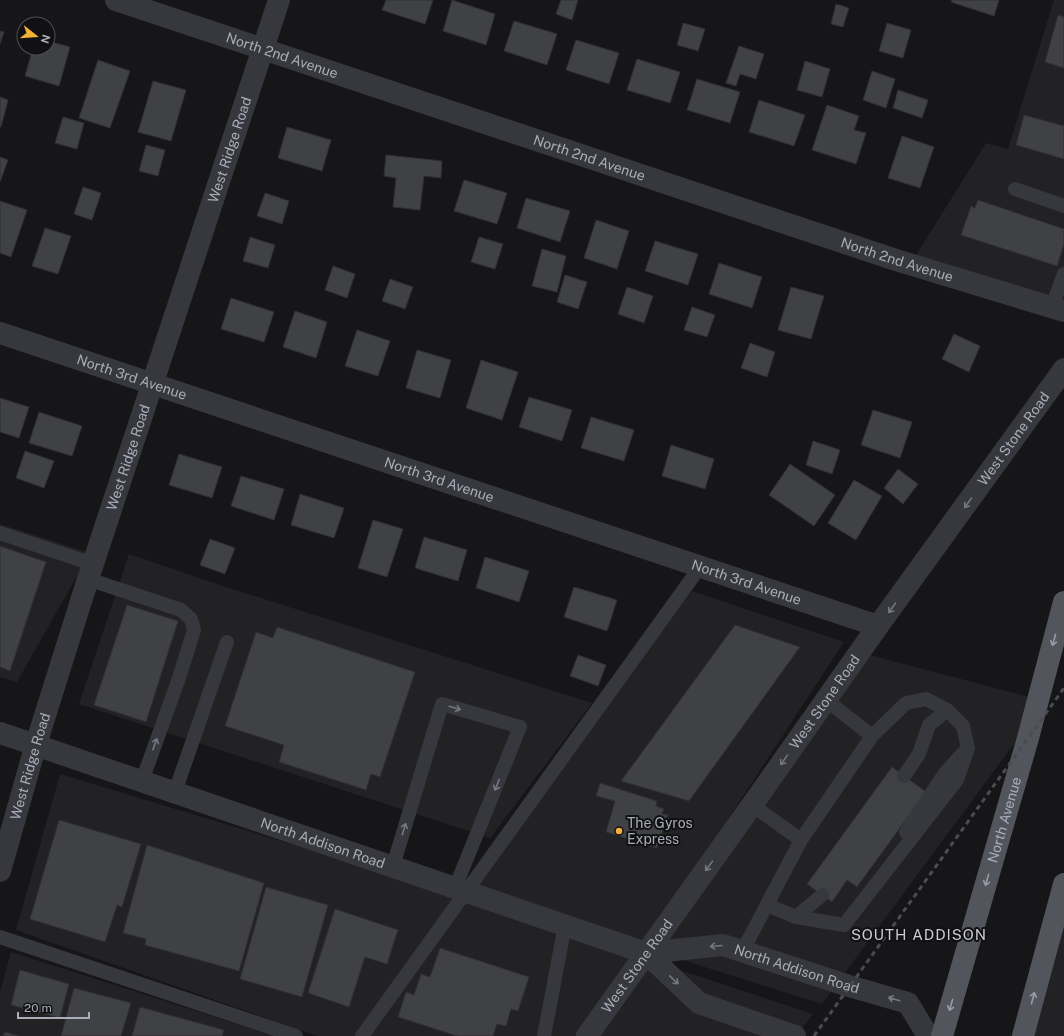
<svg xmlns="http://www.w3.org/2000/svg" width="1064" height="1036" font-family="'Public Sans',sans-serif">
<rect width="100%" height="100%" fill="#161618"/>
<g fill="#222225">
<polygon points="1054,0 1064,0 1064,316 908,268 986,143 1008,149"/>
<polygon points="0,524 90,553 17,682 0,677"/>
<polygon points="129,554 226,587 592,703 490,838 79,704"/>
<polygon points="692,591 844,642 645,946 474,888 605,706"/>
<polygon points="866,654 1033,698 1022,733 822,1004 654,951"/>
<polygon points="60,774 457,894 355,1036 317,1036 16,930"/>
<polygon points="1064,891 1064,1036 1023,1036"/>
<polygon points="468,900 813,1014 796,1036 369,1036"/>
<polygon points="11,952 275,1036 0,1036 0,992"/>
</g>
<g fill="#404145" stroke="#303034">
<polygon points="386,0 433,0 425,24 382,10"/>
<polygon points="452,0 495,14 486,45 443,31"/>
<polygon points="561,0 578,0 572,20 556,14"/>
<polygon points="952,0 999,0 994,16 951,2"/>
<polygon points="836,4 849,8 843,27 831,24"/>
<polygon points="1058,15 1064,17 1064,68 1045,62"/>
<polygon points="514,21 557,34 547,65 504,51"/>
<polygon points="683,23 705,29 698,51 677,45"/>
<polygon points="887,23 911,30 903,58 879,51"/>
<polygon points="0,31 4,32 0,44"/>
<polygon points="576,40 619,53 609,84 566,70"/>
<polygon points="48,41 70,47 59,86 25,76 33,48 48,48"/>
<polygon points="739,46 764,54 756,79 740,74 736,86 726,83"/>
<polygon points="637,59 680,72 670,103 627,90"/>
<polygon points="98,60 130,71 110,128 79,118"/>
<polygon points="805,61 830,69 822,97 797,90"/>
<polygon points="872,71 895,79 886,108 863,100"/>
<polygon points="697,79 740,92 730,123 687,110"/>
<polygon points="153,81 186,90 171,141 138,132"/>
<polygon points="898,90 928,100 922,118 893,108"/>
<polygon points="0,97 8,100 1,127 0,127"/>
<polygon points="759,100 805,115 794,146 749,132"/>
<polygon points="827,105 859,116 854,130 866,133 856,164 812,150"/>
<polygon points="1024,115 1064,126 1064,159 1016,145"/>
<polygon points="63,117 84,123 77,149 55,143"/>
<polygon points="287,127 331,140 322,171 278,158"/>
<polygon points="902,136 934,147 920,188 888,178"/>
<polygon points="146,145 165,150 158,176 139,171"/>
<polygon points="386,155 442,161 441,178 424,176 420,210 393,207 396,178 384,176"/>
<polygon points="0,157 8,160 0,182"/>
<polygon points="464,180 507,193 497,224 454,211"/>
<polygon points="83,187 101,193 92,220 74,214"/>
<polygon points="265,193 289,201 282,224 257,216"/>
<polygon points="526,198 570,211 560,242 517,228"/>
<polygon points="978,200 1064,229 1064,244 1057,266 961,235 971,206 975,208"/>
<polygon points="0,201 27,210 11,257 0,253"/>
<polygon points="596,220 629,231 617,269 584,258"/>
<polygon points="45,228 71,236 58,274 32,266"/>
<polygon points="250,237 275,245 268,268 243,261"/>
<polygon points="479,237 503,244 495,269 471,262"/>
<polygon points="655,241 698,254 688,285 645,271"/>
<polygon points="542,249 566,256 557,292 532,286"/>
<polygon points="719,263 762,277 752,308 709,294"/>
<polygon points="333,266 355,274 347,298 325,290"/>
<polygon points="565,275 587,282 578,309 557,302"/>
<polygon points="390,279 413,287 405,309 382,301"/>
<polygon points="627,287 653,296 644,323 618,314"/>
<polygon points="791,287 824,296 811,339 778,330"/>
<polygon points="231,298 274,312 264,342 221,329"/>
<polygon points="692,307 715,315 707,337 684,330"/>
<polygon points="295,311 327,322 316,358 283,347"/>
<polygon points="357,330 390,341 378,376 345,366"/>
<polygon points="954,334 980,346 969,372 942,359"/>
<polygon points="750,343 775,352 767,377 741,368"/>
<polygon points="417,350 451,360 440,398 406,388"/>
<polygon points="481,360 518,372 502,420 466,408"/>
<polygon points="529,397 572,410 562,441 519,427"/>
<polygon points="0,398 29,407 19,438 0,432"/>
<polygon points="873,410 912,422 900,458 861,445"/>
<polygon points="39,412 82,426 72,456 29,443"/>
<polygon points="591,417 634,430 624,461 581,448"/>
<polygon points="813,441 840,450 832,474 806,465"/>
<polygon points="671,445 714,459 705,489 662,476"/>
<polygon points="25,451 54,461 44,488 16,478"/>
<polygon points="179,454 222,467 212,498 169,485"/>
<polygon points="790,464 835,495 814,526 769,495"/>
<polygon points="898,469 918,484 903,504 884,488"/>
<polygon points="241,476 284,489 274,520 231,506"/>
<polygon points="854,480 882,496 856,540 828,523"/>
<polygon points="300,494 344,508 334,538 291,525"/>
<polygon points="373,520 403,529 387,577 358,568"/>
<polygon points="424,537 467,550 458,581 415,568"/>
<polygon points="210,539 235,548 225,574 200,565"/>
<polygon points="0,546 46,562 10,671 0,667"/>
<polygon points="485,557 529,571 519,602 476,588"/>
<polygon points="574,587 617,600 607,631 564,617"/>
<polygon points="127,605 178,621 146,722 94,705"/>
<polygon points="735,625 800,647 689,801 621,781"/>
<polygon points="277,627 415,672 380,777 371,774 366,790 279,762 284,745 225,726 256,632 273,638"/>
<polygon points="578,655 606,665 598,686 570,676"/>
<polygon points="892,767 926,792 857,887 847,880 832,902 807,884"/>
<polygon points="600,783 657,801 656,806 664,809 662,814 668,815 657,848 606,832 615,801 596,796"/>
<polygon points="59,820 141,844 122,907 117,905 105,942 30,919"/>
<polygon points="147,845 264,883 239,971 145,945 146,939 123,933"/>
<polygon points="266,887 328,905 302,997 240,979"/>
<polygon points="335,909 398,930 387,964 365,957 349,1007 308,993"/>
<polygon points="440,948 529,977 518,1011 511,1009 506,1026 497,1024 493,1036 457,1036 398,1017 406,992 414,995 421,974 430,977"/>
<polygon points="20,970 69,984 60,1018 11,1005"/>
<polygon points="74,988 131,1003 121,1036 61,1036"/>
<polygon points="140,1007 224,1030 222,1036 132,1036"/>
<polygon points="5,1032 19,1036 3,1036"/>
</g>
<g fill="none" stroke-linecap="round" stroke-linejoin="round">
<g stroke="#37383d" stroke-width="14">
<polyline points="1015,189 1064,206"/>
<polyline points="1052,307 1064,274"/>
<polyline points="0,533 93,564"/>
<polyline points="88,579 181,610 191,619 194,630 178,681 142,781"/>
<polyline points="826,700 872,736"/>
<polyline points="904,776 919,754 929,725 947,710"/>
<polyline points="175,792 227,642"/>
<polyline points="752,805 801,840"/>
<polyline points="906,832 945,773 964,752"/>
<polyline points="393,866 442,704 520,727 455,888"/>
<polyline points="767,905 796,917 844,925"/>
<polyline points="796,917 822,895"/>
<polyline points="0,937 296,1036"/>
<polyline points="742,952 801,840 872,736 906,703 926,699 947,710 963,726 968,748 957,780 844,925"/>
<polyline points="362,1036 700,567"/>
<polyline points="544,1036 565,925"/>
</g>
<g stroke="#37383d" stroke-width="22">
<path id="s1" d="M116,0l780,260 168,51"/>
<path id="s2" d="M0,333l878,293"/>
<path id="s3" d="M0,871l36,-127 52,-165 191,-579"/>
<path id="s4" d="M587,1036l165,-231 126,-179 186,-257"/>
</g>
<g stroke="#37383d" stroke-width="22">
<path id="s5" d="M0,733l646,220 53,50 96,33"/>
<path id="s6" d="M646,953l77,-8 126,41 59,17 20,33"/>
</g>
<g stroke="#53555c" stroke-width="22">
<path id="s7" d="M942,1036l86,-298 36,-136"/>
<polyline points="1023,1036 1064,884"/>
</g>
<polyline stroke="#4a4c52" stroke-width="3" stroke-dasharray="5 4" stroke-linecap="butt" points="814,1036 1064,688"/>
</g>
<defs><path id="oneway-shaft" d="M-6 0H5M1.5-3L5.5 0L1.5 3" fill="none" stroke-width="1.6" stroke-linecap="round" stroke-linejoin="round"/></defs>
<g stroke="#757881">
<use href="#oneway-shaft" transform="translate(968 503) rotate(126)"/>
<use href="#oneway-shaft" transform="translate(892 608) rotate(126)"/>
<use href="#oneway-shaft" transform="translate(455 708) rotate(17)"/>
<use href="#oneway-shaft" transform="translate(155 744) rotate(-70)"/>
<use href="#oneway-shaft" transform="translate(784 760) rotate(125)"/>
<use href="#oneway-shaft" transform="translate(497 785) rotate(112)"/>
<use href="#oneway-shaft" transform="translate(404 829) rotate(-73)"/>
<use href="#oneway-shaft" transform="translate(709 866) rotate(126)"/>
<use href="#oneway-shaft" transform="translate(716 946) rotate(175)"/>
<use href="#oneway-shaft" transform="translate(674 980) rotate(43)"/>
<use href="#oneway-shaft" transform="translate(894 999) rotate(-164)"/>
</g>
<g stroke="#979ba6">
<use href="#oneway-shaft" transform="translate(1054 640) rotate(105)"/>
<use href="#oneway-shaft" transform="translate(987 880) rotate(106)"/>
<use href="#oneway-shaft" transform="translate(1033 998) rotate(-75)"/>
<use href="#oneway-shaft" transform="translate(951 1005) rotate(106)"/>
</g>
<circle fill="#f2b134" stroke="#111113" stroke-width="1.5" cx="619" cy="831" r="4"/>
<g text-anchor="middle" stroke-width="4" stroke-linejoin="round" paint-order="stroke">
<g font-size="14" fill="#a8adb8" stroke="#111113">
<text dy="5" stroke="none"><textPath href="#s1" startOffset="175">North 2nd Avenue</textPath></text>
<text dy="5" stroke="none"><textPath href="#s3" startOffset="757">West Ridge Road</textPath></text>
<text dy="5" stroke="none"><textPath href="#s1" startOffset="499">North 2nd Avenue</textPath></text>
<text dy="5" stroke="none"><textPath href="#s1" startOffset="823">North 2nd Avenue</textPath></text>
<text dy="5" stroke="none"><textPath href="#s2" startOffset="139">North 3rd Avenue</textPath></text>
<text dy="5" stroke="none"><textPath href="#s4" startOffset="734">West Stone Road</textPath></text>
<text dy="5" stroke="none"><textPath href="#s3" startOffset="433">West Ridge Road</textPath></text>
<text dy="5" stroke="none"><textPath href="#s2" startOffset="463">North 3rd Avenue</textPath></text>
<text dy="5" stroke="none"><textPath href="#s2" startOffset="787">North 3rd Avenue</textPath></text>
<text dy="5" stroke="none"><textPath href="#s4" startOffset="410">West Stone Road</textPath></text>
<text dy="5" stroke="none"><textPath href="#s3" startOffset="109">West Ridge Road</textPath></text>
<text dy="5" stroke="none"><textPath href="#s7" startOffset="225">North Avenue</textPath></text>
<text dy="5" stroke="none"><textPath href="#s5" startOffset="341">North Addison Road</textPath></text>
<text dy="5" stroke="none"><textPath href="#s4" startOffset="86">West Stone Road</textPath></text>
<text dy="5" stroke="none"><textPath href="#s6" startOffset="155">North Addison Road</textPath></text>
</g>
<g font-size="14" fill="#a8adb8" stroke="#111113" text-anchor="start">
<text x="627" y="828">The Gyros<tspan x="627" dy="16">Express</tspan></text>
</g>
<g font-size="15" letter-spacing="1" fill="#c9ccd4" stroke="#111113">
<text x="919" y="940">SOUTH ADDISON</text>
</g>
</g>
<g transform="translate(36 36) rotate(107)"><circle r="19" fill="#111113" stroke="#4d4f55"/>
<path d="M0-3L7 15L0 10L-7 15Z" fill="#f2b134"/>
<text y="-6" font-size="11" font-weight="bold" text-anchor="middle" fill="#a8adb8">N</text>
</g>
<path d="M18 1012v6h71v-6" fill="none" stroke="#a8adb8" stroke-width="2"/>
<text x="24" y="1012" font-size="12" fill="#a8adb8" stroke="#111113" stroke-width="3" paint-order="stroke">20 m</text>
</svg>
